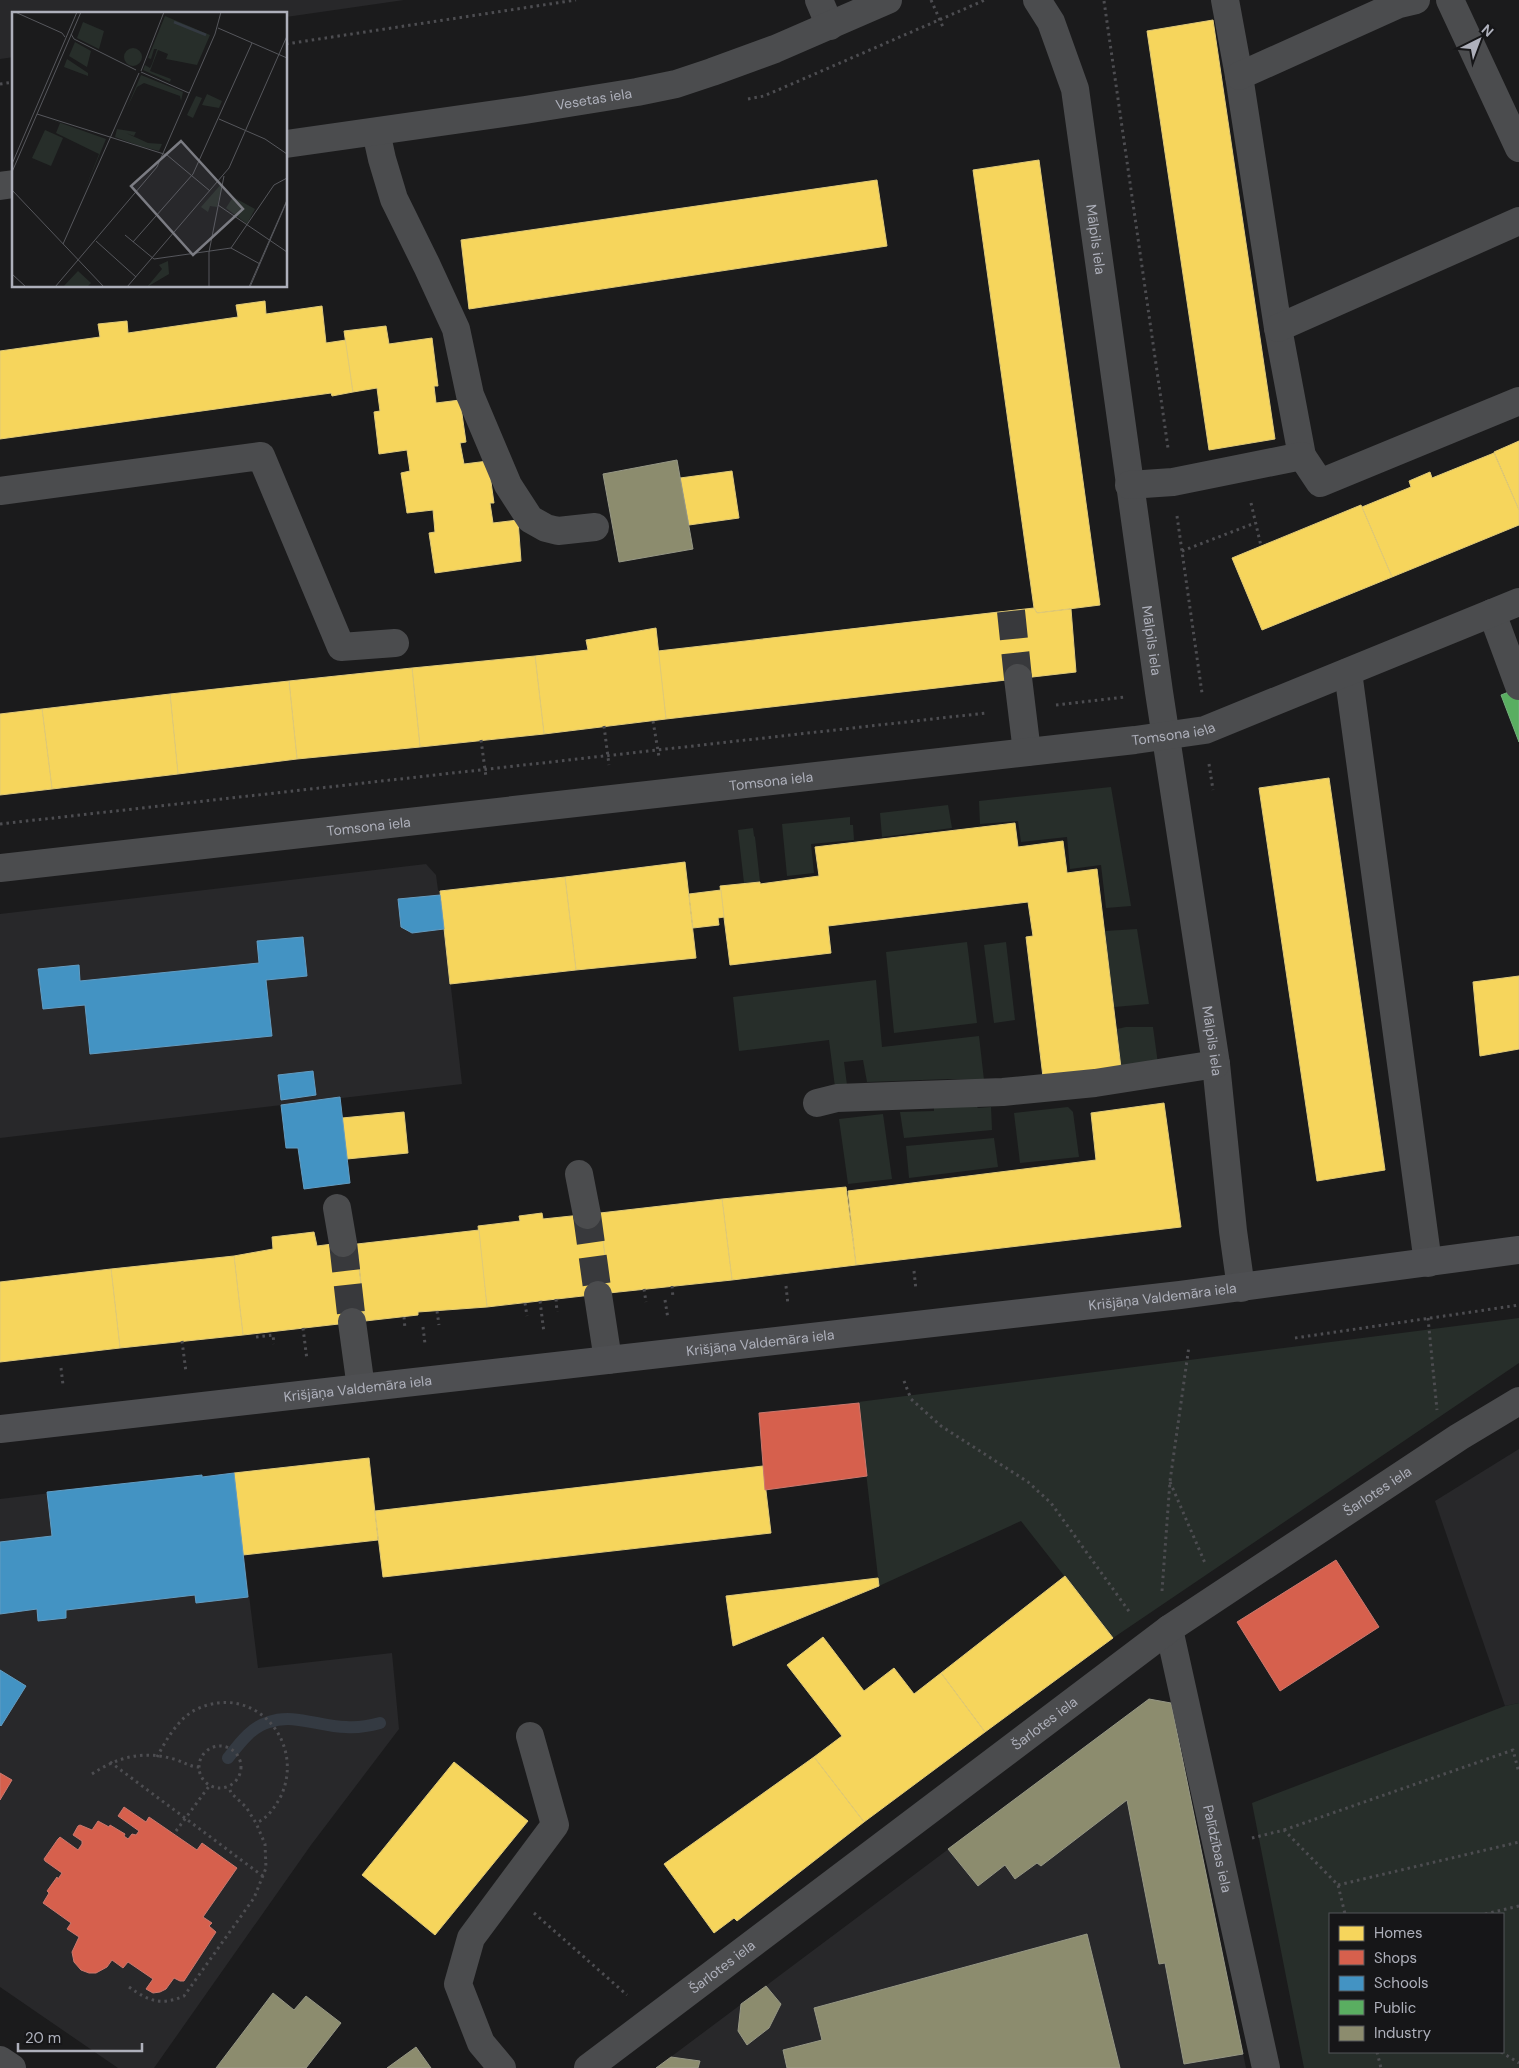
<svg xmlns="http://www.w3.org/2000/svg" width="1519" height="2068" font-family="'DM Sans',sans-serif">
<rect width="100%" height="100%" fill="#1b1b1c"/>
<g fill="#28282a">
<polygon points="0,0 404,0 286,17 286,14 14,14 14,57 0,59"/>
<polygon points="426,864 436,875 438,890 440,891 462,1084 0,1138 0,914"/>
<polygon points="1519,1449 1519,1703 1505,1706 1435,1501"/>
<polygon points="234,1473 258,1668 392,1653 399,1729 311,1845 154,2068 118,2068 0,1987 0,1499 202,1475 202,1477"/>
<polygon points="1149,1699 1171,1703 1246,2068 656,2068"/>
</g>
<g fill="#272e2a" fill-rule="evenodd">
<polygon points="1111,787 1131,906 1106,908 1101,865 1070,869 1067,837 1021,842 1018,821 980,824 979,801"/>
<polygon points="948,805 952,828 882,837 880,813"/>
<polygon points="850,817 850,825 853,825 854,840 811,844 814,873 787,876 782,824"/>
<polygon points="753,828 754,836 755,837 760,882 744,883 738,830"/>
<polygon points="1137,929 1149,1004 1114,1007 1105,931"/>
<polygon points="967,942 977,1023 894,1033 886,952"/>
<polygon points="1006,942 1015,1020 994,1023 984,945"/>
<polygon points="876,980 882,1047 979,1036 984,1080 949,1079 867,1082 863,1060 844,1062 847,1085 835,1087 829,1040 739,1051 733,997"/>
<polygon points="1126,1027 1153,1027 1158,1064 1121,1068 1117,1029"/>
<polygon points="934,1102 976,1106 978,1108 991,1107 992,1130 904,1138 900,1112 934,1111"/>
<polygon points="1068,1107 1073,1112 1079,1157 1020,1163 1014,1113"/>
<polygon points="883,1114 892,1179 848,1184 839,1119"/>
<polygon points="994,1138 998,1167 909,1178 906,1146"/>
<polygon points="1519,1318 1519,1363 1113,1638 1021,1521 879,1586 858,1402"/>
<path d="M1519,1703v365h-215l-52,-265 253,-97zM1330,1914h173v138h-173z"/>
</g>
<g fill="#f6d55c" stroke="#e0ca78">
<polygon points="1213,20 1275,439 1209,450 1147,31"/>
<polygon points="1039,160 1100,605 1037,613 1034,608 973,170"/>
<polygon points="877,180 887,246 469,309 461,240"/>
<polygon points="265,301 266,314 322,306 326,343 346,340 353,392 332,396 331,393 0,439 0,351 100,337 98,324 127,321 128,333 238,317 236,305"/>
<polygon points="386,326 389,344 432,338 438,386 434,386 436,403 460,400 466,442 460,443 464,464 488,461 494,503 490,503 493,523 518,520 521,561 435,573 429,533 435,532 433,510 407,513 401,473 410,471 407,450 379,454 374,412 380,411 377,388 353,392 344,331"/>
<polygon points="1519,441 1519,510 1494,452"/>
<polygon points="1494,453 1519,510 1519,525 1392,577 1362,507 1411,487 1409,481 1430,472 1432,478"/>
<polygon points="732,471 739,518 689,525 680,478"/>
<polygon points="1361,505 1392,577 1262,630 1232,558"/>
<polygon points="1034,608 1037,613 1071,609 1076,672 666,719 658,651"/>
<polygon points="656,628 666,719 544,734 535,656 588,650 586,640"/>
<polygon points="535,656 544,734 420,747 412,668"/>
<polygon points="412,668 420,747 297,759 289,681"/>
<polygon points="289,681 297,759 178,774 170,694"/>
<polygon points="170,694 178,774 52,789 42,709"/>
<polygon points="42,709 52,789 0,795 0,714"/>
<polygon points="1329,778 1385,1170 1317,1181 1259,788"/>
<polygon points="1015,823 1018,847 1063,841 1067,873 1097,869 1121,1068 1043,1077 1026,937 1033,936 1028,902 828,926 831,953 730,965 720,886 760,882 760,884 819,876 815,847"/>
<polygon points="685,862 696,958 576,970 565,877"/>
<polygon points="565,877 576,970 450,984 440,891"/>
<polygon points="721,890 724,917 718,918 719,925 693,928 689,894"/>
<polygon points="1519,976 1519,1049 1480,1056 1473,982"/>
<polygon points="1164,1103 1181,1227 856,1265 848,1191 1096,1160 1091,1113"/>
<polygon points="404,1112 408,1153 347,1159 342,1118"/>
<polygon points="846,1187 856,1265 732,1280 722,1199"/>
<polygon points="722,1199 732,1280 609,1293 600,1213"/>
<polygon points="542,1213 543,1219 600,1213 609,1293 487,1307 478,1226 520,1221 519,1216"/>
<polygon points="479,1230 487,1307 418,1312 418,1315 365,1321 357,1244"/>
<polygon points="314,1232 317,1246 356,1241 365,1321 243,1335 234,1256 273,1249 272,1237"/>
<polygon points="234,1256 243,1335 120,1348 111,1269"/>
<polygon points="111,1269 120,1348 0,1362 0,1282"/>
<polygon points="369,1458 378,1540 243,1555 234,1473"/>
<polygon points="763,1466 771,1533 383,1577 375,1511"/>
<polygon points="1065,1576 1113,1638 985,1732 941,1673"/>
<polygon points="878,1578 879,1586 733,1646 726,1596"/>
<polygon points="823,1637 864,1691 894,1668 914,1694 941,1673 985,1732 864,1822 814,1757 842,1736 787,1665"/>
<polygon points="814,1757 864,1822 737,1921 734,1918 714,1933 664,1864"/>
<polygon points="454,1762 528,1821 435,1935 362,1875"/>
</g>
<g fill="#d6604d" stroke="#ca786e">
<polygon points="859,1403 867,1476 765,1490 759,1413"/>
<polygon points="1336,1560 1379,1627 1280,1691 1237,1622"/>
<polygon points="0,1773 12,1780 0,1800"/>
<polygon points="124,1807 146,1822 149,1817 197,1850 202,1843 237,1868 203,1917 212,1923 209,1926 216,1932 184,1981 180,1981 174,1978 166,1989 160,1992 153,1993 146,1989 153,1979 128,1962 123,1968 112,1960 107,1967 96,1973 89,1973 81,1970 74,1962 72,1952 79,1937 67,1929 71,1923 43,1903 49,1893 47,1891 57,1877 58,1879 62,1873 45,1861 44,1859 58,1839 60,1837 78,1850 82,1844 82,1841 73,1835 78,1826 80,1825 92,1830 98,1821 109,1827 110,1825 125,1834 124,1836 128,1839 132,1834 136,1835 139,1831 118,1816"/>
</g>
<g fill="#4393c3" stroke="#639cc1">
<polygon points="440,895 444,929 412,933 401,927 398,899"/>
<polygon points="303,937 307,976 266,980 272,1036 90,1054 85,1005 43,1009 38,969 79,965 80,981 259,963 257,941"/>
<polygon points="313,1071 316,1095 281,1100 278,1075"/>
<polygon points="340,1097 350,1183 304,1189 298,1148 286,1148 281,1105"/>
<polygon points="234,1473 248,1597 196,1603 195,1595 66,1610 66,1618 38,1621 37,1609 0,1614 0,1542 52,1536 47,1492 202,1475 202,1477"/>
<polygon points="0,1670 26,1686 1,1726 0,1725"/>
</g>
<polygon fill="#5aae61" stroke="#73af7c" points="1519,688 1519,742 1501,695"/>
<g fill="#8c8c6e" stroke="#969785">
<polygon points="677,460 693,549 619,562 603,474"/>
<polygon points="1149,1699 1171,1703 1243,2054 1184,2064 1165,1963 1159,1964 1127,1800 1041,1866 1037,1863 1015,1879 1005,1865 978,1886 948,1849"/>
<polygon points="1087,1934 1120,2068 787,2068 783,2050 822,2040 814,2008"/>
<polygon points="766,1986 781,2004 769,2028 747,2045 738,2031 741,2004"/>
<polygon points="273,1993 294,2010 306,1996 341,2023 306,2068 216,2068"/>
<polygon points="416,2047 431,2068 387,2068"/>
<polygon points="671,2057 700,2061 698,2068 656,2068"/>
</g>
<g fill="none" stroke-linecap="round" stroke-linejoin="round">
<path stroke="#343a42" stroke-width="12" d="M228,1758c11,-14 23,-31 41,-36 25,-9 51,5 77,5 11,1 23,-1 34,-4"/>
<g stroke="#38393c" stroke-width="28" stroke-dasharray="28 14" stroke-linecap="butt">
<polyline points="1011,611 1018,678"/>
<polyline points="587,1215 598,1295"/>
<polyline points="343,1243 352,1322"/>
</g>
<g stroke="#4d4d51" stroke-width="3" stroke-dasharray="2.5 4" stroke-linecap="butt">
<polyline points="931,0 943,27"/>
<polyline points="1104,1 1168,448"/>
<polyline points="286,44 576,0"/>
<polyline points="0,84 14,82"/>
<polyline points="748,99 764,96 985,0"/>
<polyline points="1251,503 1261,546"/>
<polyline points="1177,516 1202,693"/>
<polyline points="1182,551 1255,523"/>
<polyline points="1056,705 1125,697"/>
<polyline points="653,721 659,757"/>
<polyline points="604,726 609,765"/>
<polyline points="481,740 486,777"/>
<polyline points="1209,764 1213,790"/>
<polyline points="0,824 986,713"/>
<polyline points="914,1271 916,1290"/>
<polyline points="672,1286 673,1298"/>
<polyline points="786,1286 788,1305"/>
<polyline points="644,1289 646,1302"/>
<polyline points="556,1299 557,1312"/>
<polyline points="665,1300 668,1319"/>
<polyline points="540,1301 544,1333"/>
<polyline points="525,1303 527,1316"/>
<polyline points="437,1311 439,1325"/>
<polyline points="404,1317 405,1329"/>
<polyline points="1428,1318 1437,1410"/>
<polyline points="423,1327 425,1344"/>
<polyline points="303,1328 307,1360"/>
<polyline points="256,1337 273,1335 274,1344"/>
<polyline points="1295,1338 1519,1305"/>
<polyline points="182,1341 186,1372"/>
<polyline points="61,1368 63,1385"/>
<polyline points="904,1381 911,1399 941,1426 1028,1482 1051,1503 1131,1614"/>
<polyline points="1170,1482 1205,1563"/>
<polyline points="1162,1591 1170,1481 1189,1346"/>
<circle cx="220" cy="1767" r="21"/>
<path d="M157,1757c9,-17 21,-38 38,-47 58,-29 111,31 86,86 -6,11 -13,22 -25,27"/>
<polyline points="110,1762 264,1877"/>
<path d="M92,1774c27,-18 53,-24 85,-14 8,3 14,7 22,7"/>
<polyline points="1284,1830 1513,1750 1519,1773"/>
<polyline points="176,1831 210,1785"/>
<polyline points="1252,1838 1284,1830 1338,1885 1345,1914"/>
<polyline points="1338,1885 1519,1842"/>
<polyline points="534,1913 627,1995"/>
<polyline points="1485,1914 1519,1906"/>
<path d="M129,1987c20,14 31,19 55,9l70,-98 12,-30 -1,-24 -9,-21 -10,-16 -15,-14 -2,-6"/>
<polyline points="1377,2052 1381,2068"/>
<polyline points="1501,2052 1519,2063"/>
</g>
<g stroke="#4b4c4e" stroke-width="28">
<polyline points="819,0 830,26"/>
<path id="s1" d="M1037,0l14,22 24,67 84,603 57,372 17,167 8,57"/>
<polyline points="1225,0 1239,76 1278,328 1302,456"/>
<polyline points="1450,0 1519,148"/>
<polyline points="1239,76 1399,4 1416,0"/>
<polyline points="376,132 382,159 394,199 427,266 456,329 470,395 508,485 530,519 546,528 558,531 595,527"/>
<path id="s2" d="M286,144l239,-34 112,-18 39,-8 36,-12 63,-23 113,-49"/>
<polyline points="0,186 14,184"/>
<polyline points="1278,328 1519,221"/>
<polyline points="1129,485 1173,482 1302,456 1320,483 1519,401"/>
<polyline points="0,491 261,456 341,647 395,643"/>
<polyline points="1492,613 1519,686"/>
<polyline points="1348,672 1428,1263"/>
<polyline points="1018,678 1027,752"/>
<path id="s3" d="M0,868l1135,-128 70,-10 314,-128"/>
<polyline points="817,1103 837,1098 1003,1092 1095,1083 1216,1064"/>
<polyline points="579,1174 587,1215"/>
<polyline points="337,1208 343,1243"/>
<polyline points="598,1295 608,1360"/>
<polyline points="352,1322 361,1388"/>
<path id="s4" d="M1169,1629l97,439"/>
<polyline points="0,2060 12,2068"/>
<polyline points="502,2068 481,2043 458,1984 471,1938 555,1825 530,1736"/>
<path id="s5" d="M588,2068l581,-439 290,-192 60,-36"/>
</g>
<path stroke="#4e4f52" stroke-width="28" id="s6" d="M0,1429l1180,-134 339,-45"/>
</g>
<g text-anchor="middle" stroke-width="5" stroke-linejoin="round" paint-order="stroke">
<g font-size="14" fill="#aeb0bb" stroke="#161618">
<text dy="5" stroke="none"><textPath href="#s2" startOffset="311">Vesetas iela</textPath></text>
<text dy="5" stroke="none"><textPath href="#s1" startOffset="249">Mālpils iela</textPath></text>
<text dy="5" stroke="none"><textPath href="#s1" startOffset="654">Mālpils iela</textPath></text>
<text dy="5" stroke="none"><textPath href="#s3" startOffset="1181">Tomsona iela</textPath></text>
<text dy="5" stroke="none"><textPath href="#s3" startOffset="776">Tomsona iela</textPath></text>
<text dy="5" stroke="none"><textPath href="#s3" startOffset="371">Tomsona iela</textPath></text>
<text dy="5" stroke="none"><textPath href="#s1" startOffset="1059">Mālpils iela</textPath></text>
<text dy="5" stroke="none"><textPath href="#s6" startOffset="1170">Krišjāņa Valdemāra iela</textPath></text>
<text dy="5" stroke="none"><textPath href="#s6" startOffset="765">Krišjāņa Valdemāra iela</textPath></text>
<text dy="5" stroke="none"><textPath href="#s6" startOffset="360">Krišjāņa Valdemāra iela</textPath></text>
<text dy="5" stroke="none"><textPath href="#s5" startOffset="978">Šarlotes iela</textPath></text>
<text dy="5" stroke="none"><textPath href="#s5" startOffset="572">Šarlotes iela</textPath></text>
<text dy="5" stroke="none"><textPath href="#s4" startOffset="225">Palīdzības iela</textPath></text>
<text dy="5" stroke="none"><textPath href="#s5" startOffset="168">Šarlotes iela</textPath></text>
</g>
</g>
<g transform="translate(12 12)">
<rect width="275" height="275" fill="#1b1b1c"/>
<path d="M153,4l45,19 -13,30 -31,-6 2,-5 -10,-4 -8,21 21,8 -1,3 -27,-12 2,-5 5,3 2,-4 5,-15h-3l-3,10 -3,-1zM71,10l21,9 -5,18 -22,-11zM63,30l16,9 -4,16 -18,-11zM112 45a9 9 0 1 1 18 0a9 9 0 1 1-18 0ZM55,47l21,14v3l-24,-9zM129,63l42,17 -2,9 -1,-5 -36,-13 -7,4 -11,23zM195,82l15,7 -3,7 -17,-3zM184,84l6,2 -9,20 -6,-3zM32,105l62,22 -24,58 17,-43 -43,-21 4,-10zM105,117l19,3 -2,4 -8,-3 22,10 14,1 -3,7 -19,-5 -25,-9zM33,118l18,8 -12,28 -19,-8zM211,170l-6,25 -7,-1 -2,6 -7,-5zM221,185l22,12 -8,15 -21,-16zM156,249l1,13 -22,13 15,-18 -3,-4zM66,259l13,12 -4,4h-24z" fill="#272e2a"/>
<path fill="none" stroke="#343a42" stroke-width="2.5" d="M162,10l32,13"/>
<path fill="none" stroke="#56575c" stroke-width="1" d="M3,0l47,21 3,4M206,16l69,30M59,22l3,5 62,31M129,59l23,-59M129,60l48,21M25,102l130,41 43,36M207,107l46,20 22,15M0,152l65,-152M0,160l69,-160M0,178l92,97M206,193l69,47M113,223l29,24 77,-11 43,-63 13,-7M84,229l40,36M121,230l60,-68 59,-131M51,232l76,-171M219,236l29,16M0,262l14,13M43,275l102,-120 58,-133 6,-22M115,275l102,-119 58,-132M197,275v-35l15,-76M237,275l38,-87M238,275l37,-86"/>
<path fill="#7b7c83" fill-opacity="0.15" stroke="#7b7c83" stroke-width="2.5" d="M169,129l62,68 -50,46 -62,-69z"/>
<rect width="275" height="275" fill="none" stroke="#aeb0bb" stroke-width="2.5"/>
</g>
<rect x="1329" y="1913" width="175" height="140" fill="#161618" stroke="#535459"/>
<rect x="1339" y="1926" width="25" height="15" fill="#f6d55c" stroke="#535459"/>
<text x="1374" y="1938" font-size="15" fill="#aeb0bb">Homes</text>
<rect x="1339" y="1950" width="25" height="15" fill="#d6604d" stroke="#535459"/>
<text x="1374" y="1963" font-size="15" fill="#aeb0bb">Shops</text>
<rect x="1339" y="1976" width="25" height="15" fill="#4393c3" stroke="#535459"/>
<text x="1374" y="1988" font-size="15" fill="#aeb0bb">Schools</text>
<rect x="1339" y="2000" width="25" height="15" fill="#5aae61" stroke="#535459"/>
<text x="1374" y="2013" font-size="15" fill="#aeb0bb">Public</text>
<rect x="1339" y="2026" width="25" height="15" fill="#8c8c6e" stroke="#535459"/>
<text x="1374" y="2038" font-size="15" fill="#aeb0bb">Industry</text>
<g transform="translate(1479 40) rotate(42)" stroke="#161618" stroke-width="4" paint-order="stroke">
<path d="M0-4L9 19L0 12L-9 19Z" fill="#aeb0bb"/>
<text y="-8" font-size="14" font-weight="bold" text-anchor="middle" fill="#aeb0bb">N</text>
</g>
<path d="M18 2043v8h124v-8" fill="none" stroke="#aeb0bb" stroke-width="2.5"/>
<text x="25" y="2043" font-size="15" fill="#aeb0bb" stroke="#161618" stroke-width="4" paint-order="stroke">20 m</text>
</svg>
